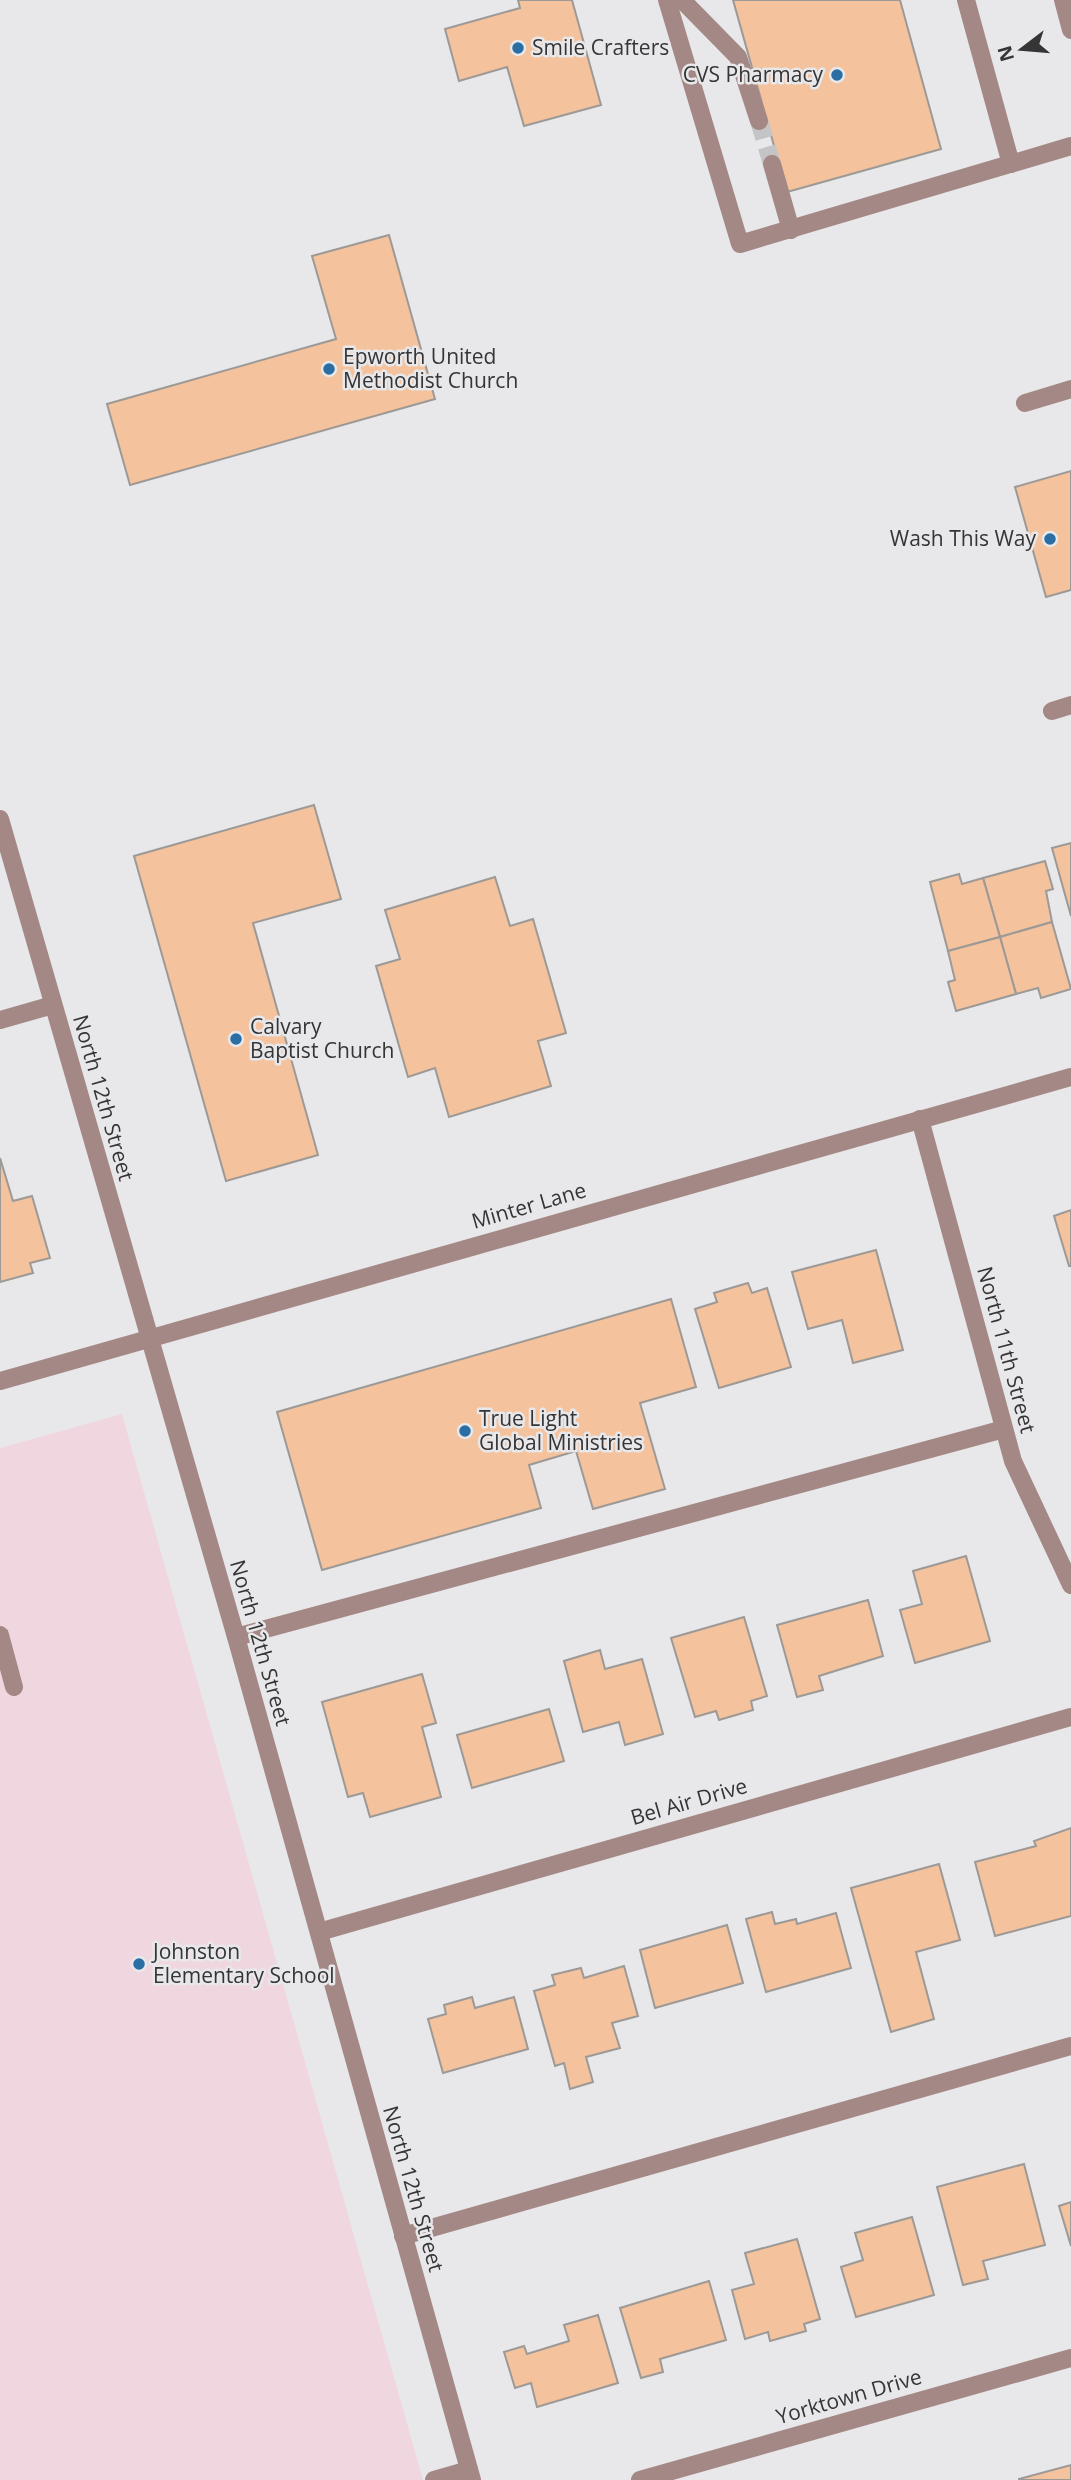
<svg xmlns="http://www.w3.org/2000/svg" width="1071" height="2480" font-family="'Open Sans',sans-serif">
<rect width="100%" height="100%" fill="#e8e8eb"/>
<polygon fill="#f0d7df" points="122,1414 423,2480 0,2480 0,1448"/>
<g fill="#f4c29c" stroke="#9c9996" stroke-width="2">
<polygon points="518,0 572,0 601,105 524,126 507,67 459,81 445,29 520,8"/>
<polygon points="733,0 900,0 941,149 787,192"/>
<polygon points="389,235 435,399 130,485 107,404 336,339 312,256"/>
<polygon points="1071,471 1071,590 1046,597 1015,487"/>
<polygon points="314,805 341,899 253,923 318,1155 226,1181 134,856"/>
<polygon points="1071,843 1071,916 1052,848"/>
<polygon points="1045,861 1053,889 1046,891 1052,922 1000,937 983,878"/>
<polygon points="959,874 962,884 983,878 1000,937 948,951 930,882"/>
<polygon points="495,877 510,926 533,919 566,1033 538,1041 551,1086 449,1117 435,1068 408,1077 376,966 400,959 385,910"/>
<polygon points="1052,922 1071,989 1041,998 1038,988 1016,994 1000,937"/>
<polygon points="1000,937 1016,994 956,1011 948,982 955,980 948,951"/>
<polygon points="0,1158 13,1201 32,1196 50,1258 30,1263 33,1273 0,1282"/>
<polygon points="1071,1210 1071,1266 1069,1266 1054,1216"/>
<polygon points="876,1250 903,1350 853,1363 842,1320 808,1329 792,1272"/>
<polygon points="748,1283 752,1293 767,1288 791,1367 719,1388 695,1309 717,1302 714,1293"/>
<polygon points="671,1299 696,1387 640,1403 665,1489 593,1509 576,1451 529,1465 541,1508 322,1570 277,1412"/>
<polygon points="966,1556 990,1641 915,1663 900,1610 922,1604 913,1571"/>
<polygon points="868,1600 883,1656 819,1676 823,1690 797,1697 777,1625"/>
<polygon points="744,1617 767,1696 751,1701 753,1710 719,1720 716,1711 695,1717 671,1638"/>
<polygon points="600,1650 605,1669 642,1659 663,1734 625,1745 619,1722 583,1732 564,1661"/>
<polygon points="422,1674 436,1723 422,1727 441,1797 370,1817 363,1793 348,1797 322,1702"/>
<polygon points="549,1709 564,1761 472,1788 457,1735"/>
<polygon points="1071,1828 1071,1916 995,1936 975,1862 1036,1846 1034,1841"/>
<polygon points="939,1864 960,1940 916,1952 934,2019 891,2032 851,1888"/>
<polygon points="772,1912 775,1924 796,1919 797,1924 836,1913 851,1968 766,1992 746,1919"/>
<polygon points="727,1925 743,1983 655,2008 640,1950"/>
<polygon points="624,1966 638,2016 612,2023 620,2048 586,2057 593,2082 570,2089 564,2063 555,2066 534,1991 555,1985 552,1975 581,1968 584,1978"/>
<polygon points="472,1997 475,2008 514,1997 528,2049 443,2073 428,2019 446,2014 444,2005"/>
<polygon points="1024,2164 1045,2245 983,2261 988,2279 963,2285 937,2187"/>
<polygon points="1071,2202 1071,2246 1059,2206"/>
<polygon points="912,2217 934,2295 856,2317 841,2267 863,2260 855,2233"/>
<polygon points="797,2239 820,2319 804,2324 806,2331 770,2341 768,2332 745,2339 732,2290 754,2284 745,2253"/>
<polygon points="709,2281 726,2340 660,2359 663,2372 641,2378 620,2308"/>
<polygon points="598,2315 618,2383 537,2407 531,2383 515,2388 504,2352 524,2346 527,2354 569,2341 564,2325"/>
<polygon points="1071,2465 1071,2480 1019,2480 1019,2479"/>
</g>
<g fill="none" stroke-linecap="round" stroke-linejoin="round">
<polyline stroke="#c4c4c7" stroke-width="18" stroke-dasharray="18 9" stroke-linecap="butt" points="759,121 772,164"/>
<g stroke="#a48885" stroke-width="18">
<polyline points="667,0 740,244 1071,146"/>
<polyline points="682,0 738,57 759,121"/>
<polyline points="966,0 1011,164"/>
<polyline points="1063,0 1071,30"/>
<polyline points="772,164 791,230"/>
<polyline points="1025,403 1071,389"/>
<polyline points="1052,711 1071,705"/>
<polyline points="0,819 236,1637 472,2480"/>
<polyline points="0,1020 53,1005"/>
<polyline points="920,1119 1013,1461 1071,1585"/>
<polyline points="0,1381 1071,1077"/>
<polyline points="0,1635 14,1687"/>
<polyline points="236,1637 1004,1429"/>
<polyline points="319,1932 1071,1717"/>
<polyline points="403,2236 1071,2046"/>
<polyline points="434,2480 469,2470"/>
<polyline points="640,2480 1071,2358"/>
</g>
</g>
<g fill="#2a6ea3" stroke="#e8e8eb" stroke-width="2.5">
<circle cx="518" cy="48" r="7"/>
<circle cx="837" cy="75" r="7"/>
<circle cx="329" cy="369" r="7"/>
<circle cx="1050" cy="539" r="7"/>
<circle cx="236" cy="1039" r="7"/>
<circle cx="465" cy="1431" r="7"/>
<circle cx="139" cy="1964" r="7"/>
</g>
<g text-anchor="middle" stroke-width="5" stroke-linejoin="round" paint-order="stroke">
<g font-size="21" fill="#353536" stroke="#e8e8eb" text-anchor="start">
<text x="532" y="55">Smile Crafters</text>
<text x="823" y="82" text-anchor="end">CVS Pharmacy</text>
<text x="343" y="364">Epworth United<tspan x="343" dy="24">Methodist Church</tspan></text>
<text x="1036" y="546" text-anchor="end">Wash This Way</text>
<text x="250" y="1034">Calvary<tspan x="250" dy="24">Baptist Church</tspan></text>
<text x="479" y="1426">True Light<tspan x="479" dy="24">Global Ministries</tspan></text>
<text x="153" y="1959">Johnston<tspan x="153" dy="24">Elementary School</tspan></text>
</g>
<g font-size="21" fill="#353536" stroke="#e8e8eb">
<text transform="translate(103 1098) rotate(74)" y="7">North 12th Street</text>
<text transform="translate(529 1206) rotate(-16)" y="7">Minter Lane</text>
<text transform="translate(1006 1350) rotate(75)" y="7">North 11th Street</text>
<text transform="translate(260 1643) rotate(74)" y="7">North 12th Street</text>
<text transform="translate(689 1802) rotate(-16)" y="7">Bel Air Drive</text>
<text transform="translate(413 2189) rotate(74)" y="7">North 12th Street</text>
<text transform="translate(849 2397) rotate(-16)" y="7">Yorktown Drive</text>
</g>
</g>
<g transform="translate(1022 49) rotate(254)" stroke="#e8e8eb" stroke-width="5" paint-order="stroke">
<path d="M0-5L12 26L0 18L-12 26Z" fill="#353536"/>
<text y="-10" font-size="19" font-weight="bold" text-anchor="middle" fill="#353536">N</text>
</g>
</svg>
